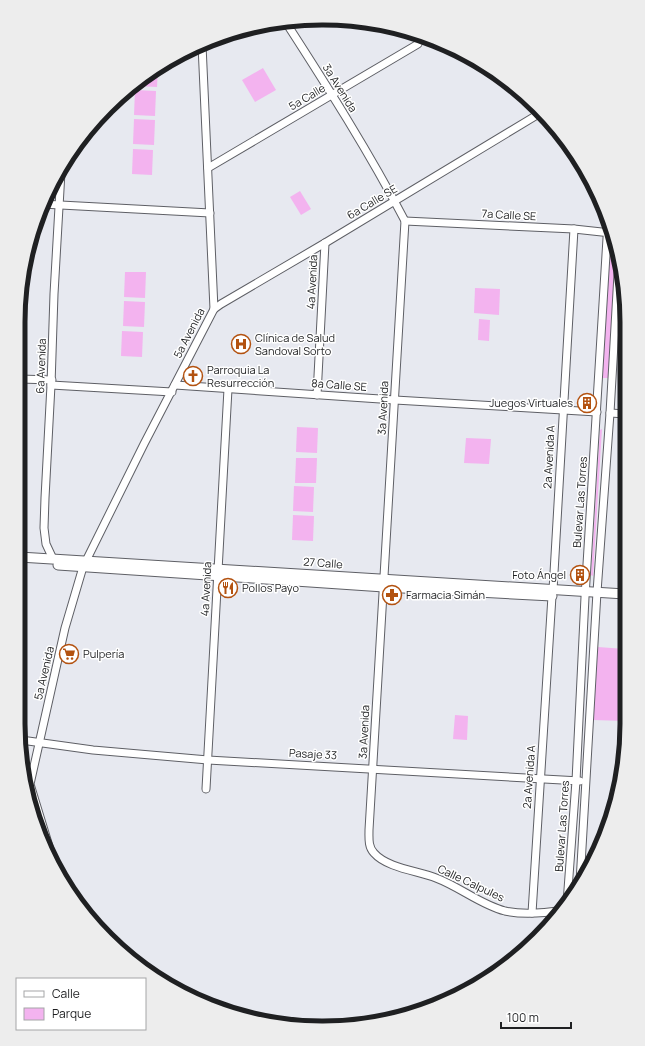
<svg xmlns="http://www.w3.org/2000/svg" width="645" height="1046" font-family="Manrope,sans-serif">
<rect width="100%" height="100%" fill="#e7e9f0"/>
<g fill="#f3b3ef">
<polygon points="158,68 157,87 136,86 136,83"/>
<polygon points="263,68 276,90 255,102 242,80"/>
<polygon points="135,90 156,91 155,116 134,115"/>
<polygon points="134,119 155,120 154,145 133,144"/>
<polygon points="133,149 153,150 152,175 132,174"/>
<polygon points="300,191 311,209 301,215 290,197"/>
<polygon points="610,229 616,243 610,378 600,378"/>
<polygon points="125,272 146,272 145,298 124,297"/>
<polygon points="475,288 500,289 499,315 474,313"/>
<polygon points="124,301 145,302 144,327 123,326"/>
<polygon points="479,319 490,320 489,341 478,340"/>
<polygon points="122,331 143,332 142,357 121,356"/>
<polygon points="297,427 318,428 317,453 296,452"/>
<polygon points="602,429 593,576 591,575 600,430"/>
<polygon points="466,438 491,439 489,464 464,463"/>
<polygon points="296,458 317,458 316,483 295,483"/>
<polygon points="294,486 314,487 313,512 293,511"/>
<polygon points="293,515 314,516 313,541 292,540"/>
<polygon points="598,647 625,649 625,721 593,720"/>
<polygon points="455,715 468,716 467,740 453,739"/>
</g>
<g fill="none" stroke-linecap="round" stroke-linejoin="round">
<defs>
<g id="minor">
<path d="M285,21c42,65 84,131 120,200l-36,609c0,8 -1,17 5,23 13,15 44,18 62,25 24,9 45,27 69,33 18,4 40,2 58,-1"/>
<polyline points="208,168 418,44"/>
<polyline points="42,204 210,213"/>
<polyline points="405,221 574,229 611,233"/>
<polyline points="214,309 221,304 325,243 542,112"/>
<polyline points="20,379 52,380"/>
<polyline points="51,385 172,392"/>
<polyline points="175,385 395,400 597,412"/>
<polyline points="317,395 325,243"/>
<polyline points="610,413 626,414"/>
<polyline points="53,559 46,544 44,528 45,498 51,385 54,294 61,172"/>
<polyline points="553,590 574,229"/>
<polyline points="21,740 93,750 208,760 580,781"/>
<polyline points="206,789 228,389"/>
<polyline points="52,856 30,784 65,628 83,567 144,444 214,309 202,45"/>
<polyline points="580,882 597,592 610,413 619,257"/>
<polyline points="567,903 576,781 585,597 608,222"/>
<polyline points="532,913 552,596"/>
</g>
<g id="major">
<polyline points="19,557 625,594"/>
<polyline points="58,565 384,587 552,596"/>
</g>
</defs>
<use href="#minor" stroke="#5e5f65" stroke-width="9"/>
<use href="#major" stroke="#5e5f65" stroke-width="11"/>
<use href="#minor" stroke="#fff" stroke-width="7"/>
<use href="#major" stroke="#fff" stroke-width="9"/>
</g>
<defs>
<symbol id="hospital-ring" viewBox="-11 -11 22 22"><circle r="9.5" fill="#fff" stroke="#b35210" stroke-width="1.5"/><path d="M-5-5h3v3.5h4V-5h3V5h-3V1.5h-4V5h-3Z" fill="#b35210"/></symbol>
<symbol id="church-ring" viewBox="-11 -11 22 22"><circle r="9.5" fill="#fff" stroke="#b35210" stroke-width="1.5"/><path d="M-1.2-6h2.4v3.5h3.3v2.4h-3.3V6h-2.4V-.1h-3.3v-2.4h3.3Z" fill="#b35210"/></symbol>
<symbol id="building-ring" viewBox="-11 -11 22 22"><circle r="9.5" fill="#fff" stroke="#b35210" stroke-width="1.5"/><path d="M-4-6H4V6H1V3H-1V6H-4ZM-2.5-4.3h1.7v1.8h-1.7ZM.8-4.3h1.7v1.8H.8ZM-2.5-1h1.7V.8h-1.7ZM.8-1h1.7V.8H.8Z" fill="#b35210"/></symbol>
<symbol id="restaurant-ring" viewBox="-11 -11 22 22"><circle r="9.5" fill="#fff" stroke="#b35210" stroke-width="1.5"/><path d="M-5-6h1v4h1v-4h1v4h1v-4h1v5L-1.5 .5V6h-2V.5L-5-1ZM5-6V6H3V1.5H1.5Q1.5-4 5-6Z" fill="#b35210"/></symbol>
<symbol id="pharmacy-ring" viewBox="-11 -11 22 22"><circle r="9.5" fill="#fff" stroke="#b35210" stroke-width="1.5"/><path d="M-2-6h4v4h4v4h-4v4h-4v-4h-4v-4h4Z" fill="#b35210"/></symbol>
<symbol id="supermarket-ring" viewBox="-11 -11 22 22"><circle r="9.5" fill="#fff" stroke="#b35210" stroke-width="1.5"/><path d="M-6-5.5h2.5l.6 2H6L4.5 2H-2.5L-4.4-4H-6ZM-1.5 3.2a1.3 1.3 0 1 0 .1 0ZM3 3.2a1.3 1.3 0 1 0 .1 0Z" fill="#b35210"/></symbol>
</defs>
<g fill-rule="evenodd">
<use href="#hospital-ring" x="230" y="333" width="22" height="22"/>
<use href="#church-ring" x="182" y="365" width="22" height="22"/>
<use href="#building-ring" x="576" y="392" width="22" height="22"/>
<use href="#building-ring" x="569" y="564" width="22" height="22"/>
<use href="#restaurant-ring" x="217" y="577" width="22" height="22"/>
<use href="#pharmacy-ring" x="381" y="584" width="22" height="22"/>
<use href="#supermarket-ring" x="58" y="643" width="22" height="22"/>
</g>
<g text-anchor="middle" stroke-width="3" stroke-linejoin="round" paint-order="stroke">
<g font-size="11" fill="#1f2022" stroke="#fff">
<text transform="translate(340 88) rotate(58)" y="4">3a Avenida</text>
<text transform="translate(307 97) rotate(-31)" y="4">5a Calle</text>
<text transform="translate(372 202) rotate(-31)" y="4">6a Calle SE</text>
<text transform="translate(509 215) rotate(3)" y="4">7a Calle SE</text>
<text transform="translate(312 282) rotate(-87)" y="4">4a Avenida</text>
<text transform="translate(189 333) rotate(-63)" y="4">5a Avenida</text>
<text transform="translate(41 366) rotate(-88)" y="4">6a Avenida</text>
<text transform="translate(339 385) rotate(4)" y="4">8a Calle SE</text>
<text transform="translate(383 408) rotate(-87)" y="4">3a Avenida</text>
<text transform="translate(549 457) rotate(-87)" y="4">2a Avenida A</text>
<text transform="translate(580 502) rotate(-86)" y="4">Bulevar Las Torres</text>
<text transform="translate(323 563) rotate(4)" y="4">27 Calle</text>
<text transform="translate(206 589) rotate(-87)" y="4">4a Avenida</text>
<text transform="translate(44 673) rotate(-77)" y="4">5a Avenida</text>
<text transform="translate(364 732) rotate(-87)" y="4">3a Avenida</text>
<text transform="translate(313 754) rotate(3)" y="4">Pasaje 33</text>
<text transform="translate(529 777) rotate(-86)" y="4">2a Avenida A</text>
<text transform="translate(562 826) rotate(-86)" y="4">Bulevar Las Torres</text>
<text transform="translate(471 883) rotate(25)" y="4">Calle Calpules</text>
</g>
<g font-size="11" fill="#1f2022" stroke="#fff" text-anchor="start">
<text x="255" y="342">Clínica de Salud<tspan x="255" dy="13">Sandoval Sorto</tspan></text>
<text x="207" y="374">Parroquia La<tspan x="207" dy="13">Resurrección</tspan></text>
<text x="573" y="407" text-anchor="end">Juegos Virtuales</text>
<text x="566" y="579" text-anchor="end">Foto Ángel</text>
<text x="242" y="592">Pollos Payo</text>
<text x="406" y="599">Farmacia Simán</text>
<text x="83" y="658">Pulpería</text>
</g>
</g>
<path d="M0 0H645V1046H0ZM322 25H323A297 297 0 0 1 620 322V724A297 297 0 0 1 323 1021H322A297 297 0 0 1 25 724V322A297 297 0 0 1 322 25Z" fill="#ededed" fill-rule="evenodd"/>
<path fill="none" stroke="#1f2022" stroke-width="5" d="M322 25H323A297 297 0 0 1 620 322V724A297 297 0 0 1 323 1021H322A297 297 0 0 1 25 724V322A297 297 0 0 1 322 25Z"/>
<rect x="16" y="978" width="130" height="52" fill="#ffffff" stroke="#a5a6a7"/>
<rect x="24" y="991" width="20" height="6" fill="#ffffff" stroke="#a5a6a7"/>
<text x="52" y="998" font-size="12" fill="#1f2022">Calle</text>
<rect x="24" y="1008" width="20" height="12" fill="#f3b3ef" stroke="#a5a6a7"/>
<text x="52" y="1018" font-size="12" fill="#1f2022">Parque</text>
<path d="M501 1022v6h70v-6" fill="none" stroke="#1f2022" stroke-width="2"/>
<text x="507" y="1022" font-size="12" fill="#1f2022" stroke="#ffffff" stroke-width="3" paint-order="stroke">100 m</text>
</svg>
